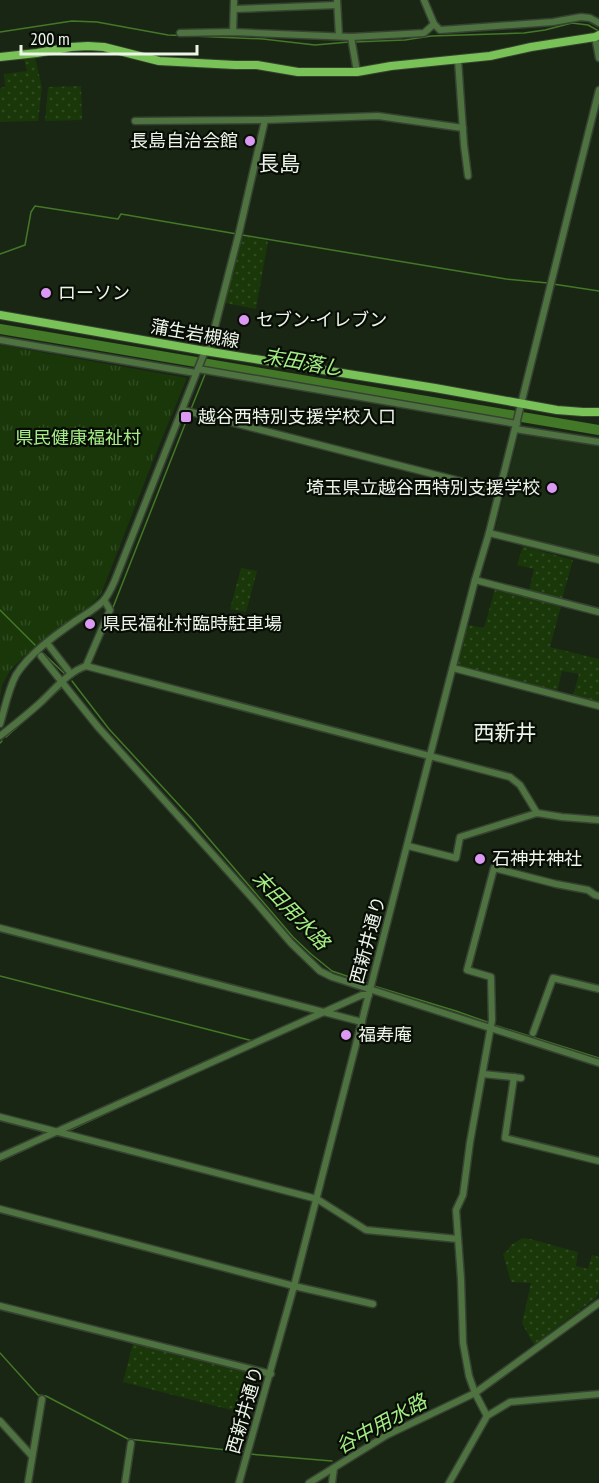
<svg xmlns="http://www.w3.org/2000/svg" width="599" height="1483" font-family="'PT Sans Narrow','Noto Sans JP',sans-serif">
<defs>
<pattern id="grass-dots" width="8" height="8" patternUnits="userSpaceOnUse" patternTransform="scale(1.5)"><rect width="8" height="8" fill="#193709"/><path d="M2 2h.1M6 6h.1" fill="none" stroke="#2f4b21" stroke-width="1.8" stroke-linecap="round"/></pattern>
<pattern id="park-tufts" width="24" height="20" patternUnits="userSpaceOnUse" patternTransform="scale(1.5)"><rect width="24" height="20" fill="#193709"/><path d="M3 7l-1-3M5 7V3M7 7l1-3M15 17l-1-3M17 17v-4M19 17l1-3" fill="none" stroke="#2f4b21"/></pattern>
</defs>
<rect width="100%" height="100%" fill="#1a2614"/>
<polygon fill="#1d2e16" points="519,433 599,446 599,556 495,530"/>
<g fill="url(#grass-dots)">
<polygon points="35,57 42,88 38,121 0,122 0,88 5,87 4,74 27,71 24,59"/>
<polygon points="81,86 82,120 45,121 48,87"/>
<polygon points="242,236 268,241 256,309 225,303"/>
<polygon points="523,546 573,560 562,599 529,591 534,569 517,565"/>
<polygon points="241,568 257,571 246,612 230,609"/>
<polygon points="495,589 561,606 550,647 599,659 599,703 573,696 579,674 562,671 557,692 457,666 468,625 484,628"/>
<polygon points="523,1238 530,1239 578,1252 576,1266 588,1269 592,1255 599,1257 599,1288 597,1297 534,1345 522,1323 531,1283 511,1282 503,1254 507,1251 511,1245"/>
<polygon points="133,1343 245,1372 235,1411 123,1382"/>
</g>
<polygon fill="url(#park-tufts)" points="0,345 187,378 156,453 101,594 89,608 27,654 11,669 2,685 0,699"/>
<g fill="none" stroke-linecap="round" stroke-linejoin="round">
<g stroke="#437828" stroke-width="1.5">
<polyline points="0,32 72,21 97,22 168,35 263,39 315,45 349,42"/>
<polyline points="354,42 405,40 431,36 524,33 545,30 572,23 588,25 599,31"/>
<polyline points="242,235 506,279 548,283"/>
<polyline points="0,254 25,245 31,212 35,206 118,219 121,214 237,234"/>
<polyline points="553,284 599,291"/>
<polyline points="191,409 206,372"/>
<polyline points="0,610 35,645"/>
<polyline points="112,610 189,414"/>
<polyline points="44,654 65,674"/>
<polyline points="72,681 109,729 192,819 293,937 311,954 332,971 370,984"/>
<polyline points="6,737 61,688"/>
<polyline points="0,743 2,741"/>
<polyline points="0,976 253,1041"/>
<polyline points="374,986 456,1011 490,1023"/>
<polyline points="327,1008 358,994"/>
<polyline points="494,1025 599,1058"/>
<polyline points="68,1131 161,1088"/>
<polyline points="40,1142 58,1135"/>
<polyline points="0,1161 33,1146"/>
<polyline points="0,1353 38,1395 46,1396 128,1439 245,1452"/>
<polyline points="249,1454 332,1461"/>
<polyline points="327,1468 367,1444"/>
</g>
<polyline stroke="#437828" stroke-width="10" points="0,329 599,430"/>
<defs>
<g id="minor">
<polyline points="337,0 339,36"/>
<polyline points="424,0 434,24 440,30 553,22 581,17 590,18 599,23"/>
<polyline points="235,9 337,5"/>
<polyline points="233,32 234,0"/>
<polyline points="180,33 233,32 351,37 357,72"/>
<polyline points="351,37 424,33 434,24"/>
<polyline points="595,37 599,58"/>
<polyline points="458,60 464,145 468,176"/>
<polyline points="135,121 265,120 378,116 463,128"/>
<polyline points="0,340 196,373"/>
<polyline points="198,369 517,424"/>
<polyline points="183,410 499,491"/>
<polyline points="515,429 599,442"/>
<polyline points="489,533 599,560"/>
<polyline points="475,580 599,612"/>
<polyline points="47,643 71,674"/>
<polyline points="41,656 98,727 253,899 291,943 320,971 332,977 599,1063"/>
<polyline points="86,666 510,777 520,785 537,813"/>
<polyline points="453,668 599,706"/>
<path d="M0,724c5,-16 8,-34 16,-49 13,-21 38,-39 58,-53 10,-7 22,-13 30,-22 5,-6 8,-13 11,-20l90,-229 5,-5 29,-113 26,-113"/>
<path d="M0,736c14,-11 28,-22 41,-34 14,-13 27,-30 45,-36l24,-56 -6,-10"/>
<polyline points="408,846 456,858 460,837 537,813 562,817 599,820"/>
<polyline points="0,928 362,1022"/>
<polyline points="533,1033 553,978 599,989"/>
<polyline points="483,1074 521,1078"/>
<polyline points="514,1077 505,1138 599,1161"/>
<polyline points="0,1117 317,1199 366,1230 458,1239"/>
<polyline points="0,1157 324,1012 362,995 369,995"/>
<polyline points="0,1209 294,1286 373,1304"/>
<polyline points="0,1306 271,1374"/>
<polyline points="487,1416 475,1393 469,1376 463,1343 461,1279 456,1210 463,1195 470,1142 492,1020 491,977 467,970 494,868 556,884 588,890 595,895 599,896"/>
<polyline points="0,1421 32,1456"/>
<polyline points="28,1483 42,1399"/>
<polyline points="125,1483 131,1443"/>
<polyline points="239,1483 294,1286 475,580 489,533 599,90"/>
<polyline points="309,1483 387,1435 475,1393 599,1303"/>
<polyline points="332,1483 334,1468"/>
<polyline points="449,1483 487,1416 510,1402 599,1394"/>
</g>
<g id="major">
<polyline points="0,57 37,53 71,47 88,46 104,47 159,61 235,65 257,65 298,72 357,72 391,66 490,56 531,47 595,37 599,35"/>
<polyline points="0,315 205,351 435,388 557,410 583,412 599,412"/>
</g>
</defs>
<use href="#minor" stroke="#374332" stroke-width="9"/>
<use href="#major" stroke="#374332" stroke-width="10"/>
<use href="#minor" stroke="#4f7241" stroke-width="6"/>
<use href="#major" stroke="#79c258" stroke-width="8"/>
</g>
<g fill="#dc99f4" stroke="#080d06" stroke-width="2">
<circle cx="250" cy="141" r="6"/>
<circle cx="46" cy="293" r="6"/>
<circle cx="244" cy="320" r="6"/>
<rect x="180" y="411" width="12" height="12" rx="3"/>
<circle cx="552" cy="488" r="6"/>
<circle cx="90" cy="624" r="6"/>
<circle cx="480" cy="859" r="6"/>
<circle cx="346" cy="1035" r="6"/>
</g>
<g text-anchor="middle" stroke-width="4.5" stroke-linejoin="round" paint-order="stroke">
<g font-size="18" fill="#ecf5e8" stroke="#080d06" text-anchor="start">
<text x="238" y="147" text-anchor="end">長島自治会館</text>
<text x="58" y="299">ローソン</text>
<text x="256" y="326">セブン-イレブン</text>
<text x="198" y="423">越谷西特別支援学校入口</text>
<text x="540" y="494" text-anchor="end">埼玉県立越谷西特別支援学校</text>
<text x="102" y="630">県民福祉村臨時駐車場</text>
<text x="492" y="865">石神井神社</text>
<text x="358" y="1041">福寿庵</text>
</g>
<g font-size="18" fill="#ecf5e8" stroke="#080d06">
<text transform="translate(195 334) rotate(10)" y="6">蒲生岩槻線</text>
<text transform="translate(368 940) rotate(-75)" y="6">西新井通り</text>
<text transform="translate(245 1410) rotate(-74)" y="6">西新井通り</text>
</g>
<g font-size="18" fill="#a5ee85" stroke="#080d06">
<text x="78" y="444">県民健康福祉村</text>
</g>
<g font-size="20" font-style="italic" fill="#a4ee84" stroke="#080d06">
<text transform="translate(303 362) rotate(10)" y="7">末田落し</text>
<text transform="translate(291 910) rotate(46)" y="7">末田用水路</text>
<text transform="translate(381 1424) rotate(-29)" y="7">谷中用水路</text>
</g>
<g font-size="21" fill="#ecf5e8" stroke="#080d06">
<text x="279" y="171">長島</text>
<text x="505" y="740">西新井</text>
</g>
</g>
<path d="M21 45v9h176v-9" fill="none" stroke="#ecf5e8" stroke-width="3"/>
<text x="30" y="45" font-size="18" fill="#ecf5e8" stroke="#080d06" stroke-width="4.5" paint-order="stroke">200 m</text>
</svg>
